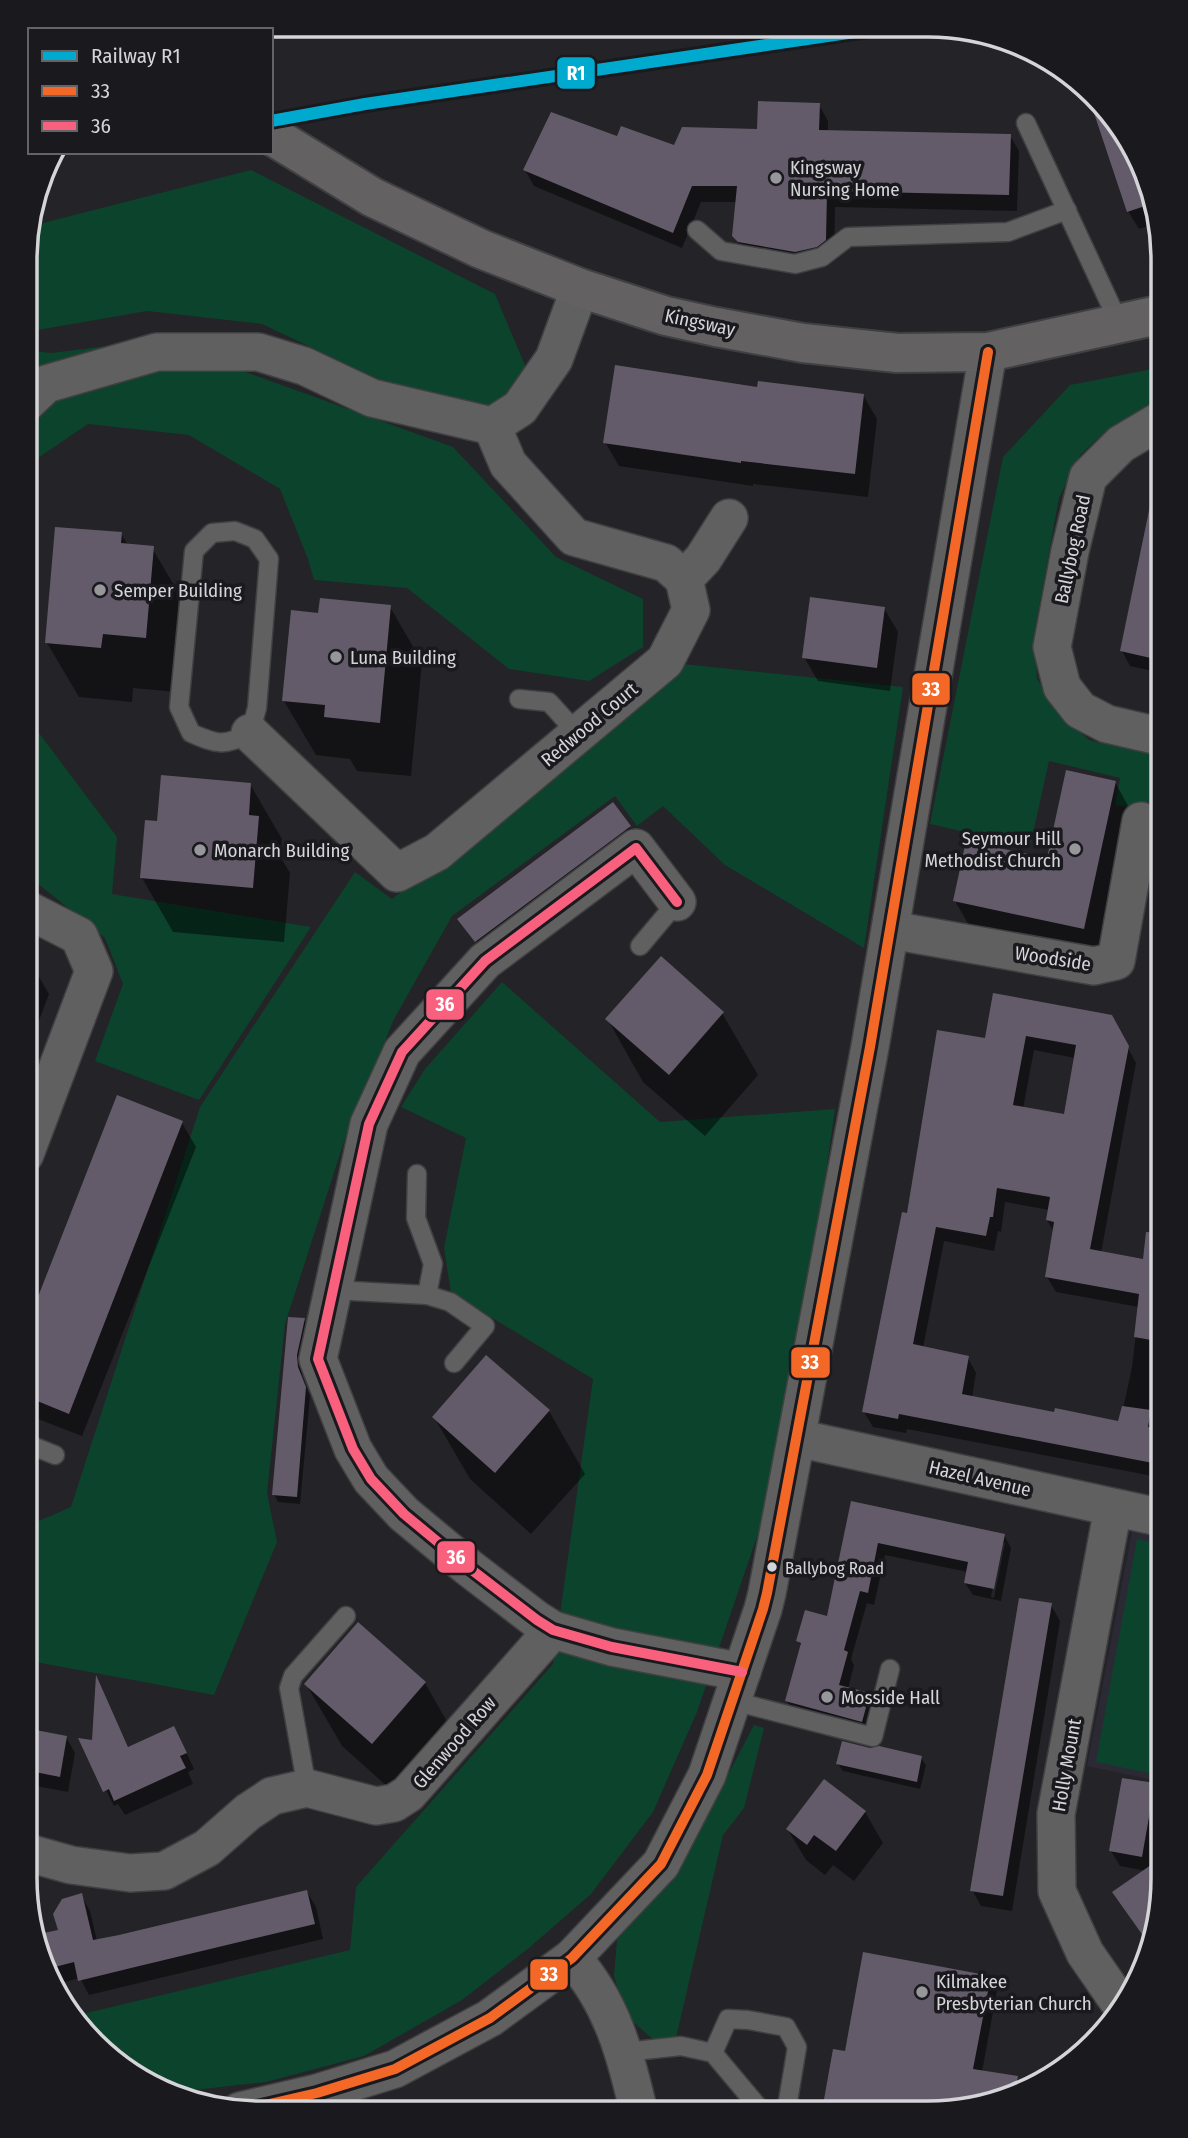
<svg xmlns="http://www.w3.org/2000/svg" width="1188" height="2138" font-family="'Fira Sans Condensed',sans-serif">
<rect width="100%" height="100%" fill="#242327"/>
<polygon fill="#2b2a34" points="1132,1532 1163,1538 1163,1782 1087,1766"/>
<g fill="#0c432d">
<polygon points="251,170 495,294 527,370 503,405 487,412 380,380 262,324 147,311 26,332 27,227"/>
<polygon points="157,340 453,447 556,557 643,599 643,647 589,681 509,669 407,588 314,580 308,559 280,489 189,435 88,424 29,464 26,468 26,350 51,353"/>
<polygon points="1163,367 1163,415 1153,414 1107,430 1080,455 1059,498 1035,629 1037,679 1060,714 1089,740 1163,757 1163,812 1115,805 1120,778 1049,761 1030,847 930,824 1003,457 1070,385"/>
<polygon points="683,664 903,687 864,948 725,865 663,806 637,826 615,796 452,916 393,1021 366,1090 353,1114 285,1324 267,1493 277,1542 214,1695 25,1660 25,1527 71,1507 200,1107 355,872 392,899"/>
<polygon points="26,707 33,725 117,837 112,894 311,927 199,1100 95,1061 123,984 105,938 26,874"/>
<polygon points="502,982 660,1122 835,1109 787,1449 697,1712 653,1812 591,1894 529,1948 462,2000 364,2056 266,2082 168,2093 156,2089 105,2055 78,2015 350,1950 356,1887 553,1664 593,1379 451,1293 444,1248 466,1138 401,1107 425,1069"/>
<polygon points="1137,1539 1163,1544 1163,1776 1096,1762"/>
<polygon points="754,1725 764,1728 744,1808 723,1835 676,2038 653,2039 626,2016 614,1976 618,1928 709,1811"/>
</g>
<g fill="#0007" fill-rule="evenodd">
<polygon points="819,105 828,121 828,132 1010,136 1019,151 1017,211 835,207 834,256 826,262 743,252 734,236 737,202 701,202 682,248 534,186 525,170 618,139 675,147 759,131"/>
<polygon points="1128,149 1151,184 1157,223 1139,229 1128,211 1110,155"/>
<polygon points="759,389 863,395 877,419 868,497 753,484 753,486 619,466 605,442"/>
<polygon points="1156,483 1163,485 1162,673 1130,666 1122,651"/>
<polygon points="121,534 128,545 152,548 184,602 177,692 133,688 132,702 79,697 47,643"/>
<polygon points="390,607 422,662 411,776 357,771 350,759 316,755 284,701 320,615"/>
<polygon points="884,608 898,632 890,691 818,681 804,657"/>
<polygon points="1115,782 1132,813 1101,959 973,932 955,901 1048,860"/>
<polygon points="250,784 282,839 280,856 290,873 284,942 173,932 142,878 159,823"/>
<polygon points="629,827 633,834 480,948 464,926"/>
<polygon points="26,966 35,970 49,994 30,1044 25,1041"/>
<polygon points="722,1013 758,1075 705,1136 643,1082 608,1020"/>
<path d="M1111,1017l25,46 -35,190 62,11v214l-256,-49 -1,4 -33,-6 -9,-15 44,-197 79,-175zM1034,1050l41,8 -10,58 -42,-7zM1005,1202l44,8 -2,10 7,12 -7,45 9,15 83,15 -7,60 -12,56 -64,-9 -84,-17 4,-24 -8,-15 -45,-10 21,-107 50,10 4,-20 3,1z"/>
<polygon points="182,1123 196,1147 82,1436 25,1414 25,1335"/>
<polygon points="290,1319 304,1320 308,1327 301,1364 302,1376 310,1396 300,1504 278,1502 274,1494"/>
<polygon points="486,1357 549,1411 585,1474 531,1534 470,1479 434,1417"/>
<path d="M852,1503l152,32 7,13 -10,53 -28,-6 -8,-12 3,-11 -83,-17 -11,50 -7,-2 -16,56 3,6 -6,24 20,6 8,12 -8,27 -74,-21 -7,-12 15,-54 -4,-6 30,-22zM1001,1543h4l-11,55 -3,-1z"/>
<polygon points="1051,1605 1060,1621 1012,1911 981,1906 972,1890"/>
<polygon points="358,1625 425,1683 461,1746 408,1805 342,1746 306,1684"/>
<polygon points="97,1681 129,1748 182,1743 194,1769 188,1772 193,1784 125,1815 118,1804 114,1806 81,1740 94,1743"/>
<polygon points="25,1730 66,1737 75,1753 68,1792 25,1784"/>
<polygon points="870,1750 921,1758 926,1765 920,1789 843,1771 838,1764"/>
<polygon points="1154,1785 1158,1791 1163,1792 1163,1894 1151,1947 1124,1908 1146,1871 1120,1866 1111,1851"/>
<polygon points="865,1812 883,1843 854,1881 833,1865 825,1875 806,1860 788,1830"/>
<polygon points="307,1892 316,1907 323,1939 89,1995 80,1978 57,1984 37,1954 34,1937 60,1931 81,1895 90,1911 97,1941"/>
<polygon points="990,1978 997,1990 982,2072 1017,2078 1024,2090 1004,2101 928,2114 830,2113 825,2105 846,2054"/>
</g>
<g fill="#645b6a" fill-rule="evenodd">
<polygon points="758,101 820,103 819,130 1011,134 1009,195 827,191 826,240 817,247 795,252 738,242 732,236 737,186 692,186 673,233 523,170 551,112 617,136 621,126 674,145 682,127 757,129"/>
<polygon points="1101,110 1151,184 1154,203 1127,212 1094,113"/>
<polygon points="615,365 757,387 758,381 864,394 855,474 741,461 741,463 603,443"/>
<polygon points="1152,496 1163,498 1163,657 1155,655 1155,659 1120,651"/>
<polygon points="55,527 122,532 121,543 154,546 146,638 103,634 101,648 45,643"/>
<polygon points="810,597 885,607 877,668 802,658"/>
<polygon points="320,598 391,605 380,723 324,717 325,705 282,701 291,610 318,613"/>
<polygon points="1066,770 1116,781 1084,929 953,901 966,841 1047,858"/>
<polygon points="161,775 251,783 249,815 259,816 253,888 140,878 145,820 157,821"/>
<polygon points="613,802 631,826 475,942 457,919"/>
<polygon points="661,956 724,1012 669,1075 605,1019"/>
<path d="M993,993l119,22 17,31 -39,203 53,10 3,-27 17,1v109l-29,-5 5,-43 -94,-17 9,-55 -8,-2 4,-23 -53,-9 -4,29h-3l-4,19 -50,-9 -23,117 56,12 -7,38 92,18 1,-4 63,13 4,-15 29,4 -3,17 15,2v36l-264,-51 -1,5 -36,-7 40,-200 5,1 30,-183 48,8zM1026,1036l50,9 -12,69 -51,-9z"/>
<polygon points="117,1095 183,1121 69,1414 25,1396 25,1330"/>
<polygon points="288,1317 305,1318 297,1355 298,1367 306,1387 297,1497 272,1495"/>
<polygon points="486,1355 550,1410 495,1473 432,1417"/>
<polygon points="851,1501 1005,1534 994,1589 964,1583 968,1562 878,1543 868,1593 860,1591 844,1650 848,1652 839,1685 870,1693 862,1722 785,1701 801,1643 796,1641 805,1610 827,1616"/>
<polygon points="1019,1598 1052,1603 1003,1896 970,1891"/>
<polygon points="358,1622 426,1682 372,1744 304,1684"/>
<polygon points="96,1675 128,1747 174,1726 187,1753 180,1756 186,1768 114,1801 109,1789 103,1792 78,1738 92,1740"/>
<polygon points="25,1728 67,1736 60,1777 25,1770"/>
<polygon points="842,1741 870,1748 879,1746 922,1756 917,1782 836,1764"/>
<polygon points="1122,1778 1155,1783 1142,1857 1109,1851"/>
<polygon points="824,1779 866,1811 836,1851 814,1835 807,1845 786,1829"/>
<polygon points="1161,1858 1157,1898 1161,1903 1151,1947 1112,1892"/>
<polygon points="307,1890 315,1924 131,1968 78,1981 74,1962 47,1969 37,1954 34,1935 58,1930 53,1914 62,1899 82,1893 93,1940 119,1935"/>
<polygon points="863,1952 991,1976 973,2069 1018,2076 1015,2095 1004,2101 928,2113 873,2113 823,2105 833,2049 845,2051"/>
</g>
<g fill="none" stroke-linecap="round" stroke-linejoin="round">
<defs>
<g id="lane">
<polyline points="1026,123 1119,323"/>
<polyline points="697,230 721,251 795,264 822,257 848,237 1008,232 1067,210"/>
<path d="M235,531l20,8 14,20 -12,149 -7,25c-26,14 -34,11 -59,0l-12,-26 15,-156 18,-18z"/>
<polyline points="519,699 549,702 578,734"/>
<polyline points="640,946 677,902"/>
<polyline points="333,1290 427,1295 433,1264 416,1218 417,1174"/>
<polyline points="427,1295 450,1302 485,1326 454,1363"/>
<polyline points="25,1443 55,1455"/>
<polyline points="733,1701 873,1737 890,1669"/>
<polyline points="307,1788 289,1688 293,1676 346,1616"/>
<polyline points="625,2052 681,2046 713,2053 760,2109 782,2113"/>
<polyline points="713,2053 728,2019 748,2020 786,2027 797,2047 786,2113"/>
</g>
<g id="street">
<polyline points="26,403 46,384 157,352 258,352 304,366 372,398 492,426 520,408 554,359 580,288"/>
<polyline points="684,579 703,559 729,518"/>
<polyline points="250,733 397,873 437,852 665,661 691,610 684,579 666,563 574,537 508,464 492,426"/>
<polyline points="1163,737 1107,724 1080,710 1062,687 1052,647 1070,551 1088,477 1121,444 1163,419"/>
<polyline points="677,902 636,848 485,961 402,1052 369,1124 318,1359 353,1449 371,1479 404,1514 468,1567 537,1620 553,1630 612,1647 742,1672"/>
<polyline points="891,930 1094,966 1116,961 1141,821"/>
<polyline points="25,1154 94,971 79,936 26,909"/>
<polyline points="797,1438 1163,1518"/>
<polyline points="1113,1508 1056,1814 1057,1891 1085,1953 1123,2008"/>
<polyline points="25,1852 71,1865 130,1873 164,1871 207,1848 248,1812 272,1796 307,1788 376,1806 394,1803 408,1794 553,1630"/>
<path d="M572,1958c40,44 54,98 67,155"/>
<polyline points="240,2111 317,2093 395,2069 490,2018 572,1958 661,1864 707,1775 763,1609 767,1593 870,1047 988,352"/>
</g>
<polyline id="primary" points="271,135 372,197 481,249 580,288 666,316 716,327 803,343 897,353 988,352 1163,314"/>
</defs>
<use href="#lane" stroke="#404042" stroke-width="21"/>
<use href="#street" stroke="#404042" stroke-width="40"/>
<use href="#primary" stroke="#404042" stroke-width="42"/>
<use href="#lane" stroke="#616061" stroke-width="18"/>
<use href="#street" stroke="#616061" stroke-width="37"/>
<use href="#primary" stroke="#636162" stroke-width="38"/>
<defs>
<polyline id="bus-1" points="240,2111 317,2093 395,2069 490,2018 572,1958 661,1864 707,1775 763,1609 767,1593 870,1047 988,352"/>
<polyline id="bus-2" points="677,902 636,848 485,961 402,1052 369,1124 318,1359 353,1449 371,1479 404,1514 468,1567 537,1620 553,1630 612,1647 742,1672"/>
</defs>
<use href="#bus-1" stroke="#19191e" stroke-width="16"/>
<use href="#bus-2" stroke="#19191e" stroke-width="16"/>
<use href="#bus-1" stroke="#f36827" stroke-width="10"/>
<use href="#bus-2" stroke="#f8607d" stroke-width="10"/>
<defs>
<polyline id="rail-1" points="271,121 365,104 882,28"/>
</defs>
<use href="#rail-1" stroke="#19191e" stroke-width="18"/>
<use href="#rail-1" stroke="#00a9ce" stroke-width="12"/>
</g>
<g fill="#97969a" stroke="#19191e" stroke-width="2.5">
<circle cx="776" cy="178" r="7"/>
<circle cx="100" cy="590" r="7"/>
<circle cx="336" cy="657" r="7"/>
<circle cx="1075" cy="849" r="7"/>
<circle cx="200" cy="850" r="7"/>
<circle cx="827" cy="1697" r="7"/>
<circle cx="922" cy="1992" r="7"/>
</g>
<circle fill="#d5d4d8" stroke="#19191e" stroke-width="2.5" cx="772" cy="1567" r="6"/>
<g text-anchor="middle" stroke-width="7" stroke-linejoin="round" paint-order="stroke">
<g font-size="17" fill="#d5d4d8" stroke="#19191e" text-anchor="start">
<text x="785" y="1574">Ballybog Road</text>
</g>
<g font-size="19" fill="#d5d4d8" stroke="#19191e" text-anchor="start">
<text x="790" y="174">Kingsway<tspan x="790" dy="22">Nursing Home</tspan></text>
<text x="114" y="597">Semper Building</text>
<text x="350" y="664">Luna Building</text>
<text x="1061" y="845" text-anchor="end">Seymour Hill<tspan x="1061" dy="22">Methodist Church</tspan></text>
<text x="214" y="857">Monarch Building</text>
<text x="841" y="1704">Mosside Hall</text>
<text x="936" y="1988">Kilmakee<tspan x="936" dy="22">Presbyterian Church</tspan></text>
</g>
<g font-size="19" fill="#d5d4d8" stroke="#19191e">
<text transform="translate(700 322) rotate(12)" y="7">Kingsway</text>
<text transform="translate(1072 549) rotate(-78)" y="7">Ballybog Road</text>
<text transform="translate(589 724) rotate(-40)" y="7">Redwood Court</text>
<text transform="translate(1053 958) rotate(9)" y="7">Woodside</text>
<text transform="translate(980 1478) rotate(13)" y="7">Hazel Avenue</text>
<text transform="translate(454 1742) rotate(-49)" y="7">Glenwood Row</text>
<text transform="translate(1066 1765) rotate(-80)" y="7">Holly Mount</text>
</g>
</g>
<path d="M0 0H1188V2138H0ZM260 37H928A223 223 0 0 1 1151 260V1878A223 223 0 0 1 928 2101H260A223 223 0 0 1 37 1878V260A223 223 0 0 1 260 37Z" fill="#19191e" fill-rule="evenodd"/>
<path fill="none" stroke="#d5d4d8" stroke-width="3.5" d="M260 37H928A223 223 0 0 1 1151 260V1878A223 223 0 0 1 928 2101H260A223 223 0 0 1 37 1878V260A223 223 0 0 1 260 37Z"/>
<g stroke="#19191e" stroke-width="2.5">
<rect x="556" y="56" width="40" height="34" rx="7" fill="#00a9ce"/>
<rect x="911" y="672" width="40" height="34" rx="7" fill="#f36827"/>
<rect x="425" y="988" width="40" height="33" rx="7" fill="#f8607d"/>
<rect x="790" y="1346" width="41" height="33" rx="7" fill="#f36827"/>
<rect x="436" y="1540" width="40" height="34" rx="7" fill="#f8607d"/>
<rect x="529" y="1958" width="40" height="33" rx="7" fill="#f36827"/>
</g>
<g font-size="19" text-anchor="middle" font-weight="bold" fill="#fff">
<text x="576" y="80">R1</text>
<text x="931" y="696">33</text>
<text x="445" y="1011">36</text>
<text x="810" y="1369">33</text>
<text x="456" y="1564">36</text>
<text x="549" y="1981">33</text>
</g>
<rect x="28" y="28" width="245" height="126" fill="#19191e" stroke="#646468" stroke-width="2"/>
<rect x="42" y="51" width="35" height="10" fill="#00a9ce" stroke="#646468" stroke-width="2"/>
<text x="91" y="63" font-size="21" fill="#d5d4d8">Railway R1</text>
<rect x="42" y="86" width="35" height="10" fill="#f36827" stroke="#646468" stroke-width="2"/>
<text x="91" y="98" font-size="21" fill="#d5d4d8">33</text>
<rect x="42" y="121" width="35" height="10" fill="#f8607d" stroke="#646468" stroke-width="2"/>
<text x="91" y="133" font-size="21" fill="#d5d4d8">36</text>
</svg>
